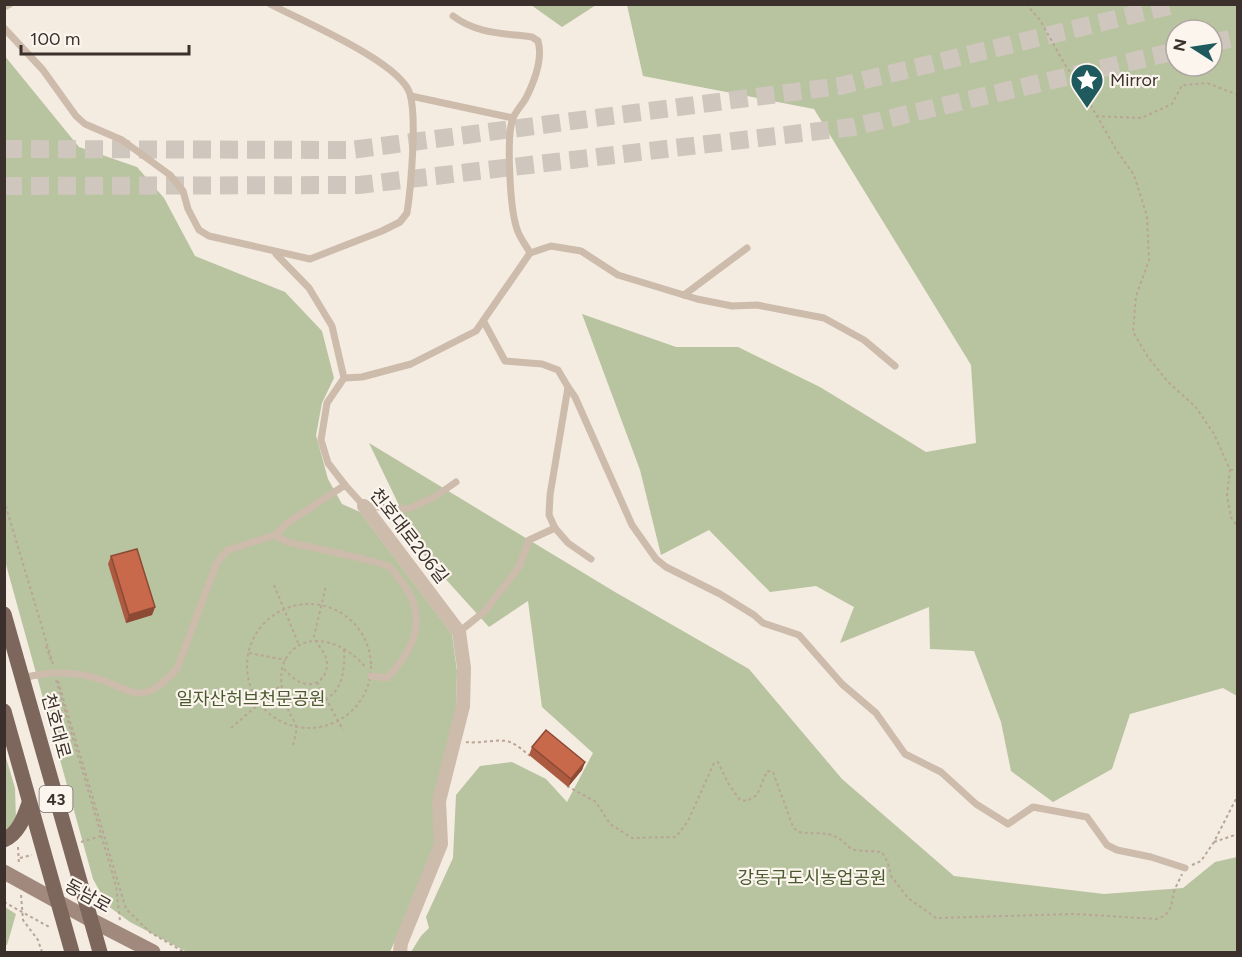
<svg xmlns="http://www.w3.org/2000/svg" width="1242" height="957" font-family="Figtree,'Noto Sans KR',sans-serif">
<rect width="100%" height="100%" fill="#f4ebe1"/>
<g fill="#b8c4a0" fill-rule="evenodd">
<polygon points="531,5 596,5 562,27"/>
<path d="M627,5h610v691l-14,-8 -93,26 -18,55 -59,33 -42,-31 -10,-49 -27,-71 -44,-2 -1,-42 -89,36 14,-36 -38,-21 -46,6 -61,-62 -48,25 -21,-85 -58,-156 94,33h62l82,40 106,65 50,-9 -5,-78 -157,-256 -171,-33zM1176,30h36v36h-36z"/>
<polygon points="4,55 79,147 137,167 164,198 195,256 285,292 322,331 334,378 322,403 316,435 328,479 342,504 360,512 452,634 457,671 456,707 433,803 435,846 390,952 187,952 130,922 108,906 93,879 5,561"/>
<polygon points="369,443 615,592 749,669 842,779 954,876 1104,894 1183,888 1215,862 1237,857 1237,952 411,952 421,936 429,928 426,917 453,858 456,795 480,766 512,762 546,779 567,802 593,753 542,707 528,601 489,627 422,553"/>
<polygon points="4,751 15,788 16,819 4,833"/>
<polygon points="5,907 16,914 7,945 5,945"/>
</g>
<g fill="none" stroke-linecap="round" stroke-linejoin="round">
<g stroke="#cfc6bd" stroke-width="18" stroke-dasharray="18 9" stroke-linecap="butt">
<polyline points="1212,43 1238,37"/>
<polyline points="4,149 351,150 840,86 1177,4"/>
<polyline points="4,186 359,185 853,127 1176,51"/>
</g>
<g stroke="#b9a596" stroke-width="2" stroke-dasharray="3 3" stroke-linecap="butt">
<polyline points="1026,4 1040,20 1064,63 1083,92 1117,151 1134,175 1147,216 1149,260 1136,296 1133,332 1148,357 1168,382 1195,406 1214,434 1230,470 1227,496 1231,517 1238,528"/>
<polyline points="1096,116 1141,118 1172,104 1182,85 1207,83 1238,95"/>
<polyline points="1230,470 1238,470"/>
<polyline points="4,500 53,664"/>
<polyline points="274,585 299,645"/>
<circle cx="309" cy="666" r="62"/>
<polyline points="46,646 52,663"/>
<polyline points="249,653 286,660"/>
<path d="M284,669c5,5 11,12 19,14 14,5 25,-7 24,-21 -1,-10 -10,-16 -13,-26l12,-50"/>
<polyline points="56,680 116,886 120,921"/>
<polyline points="58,681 126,909 151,933 184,952"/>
<polyline points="317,682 343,730"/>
<path d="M284,695c45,18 63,-3 60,-48"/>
<polyline points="231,728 281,685"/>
<path d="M466,742c13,2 33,-4 44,0 7,3 14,9 20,14"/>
<path d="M293,745c1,-5 4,-13 3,-18 0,-4 -4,-9 -6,-13 -7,-15 -13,-38 -5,-54 19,-34 62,-17 81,8"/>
<path d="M567,786l29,16 14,22 22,14 44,-1 12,-16 26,-58 4,-1 10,21 12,17 7,1 10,-6 10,-24 6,1 20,55 5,5c27,4 32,-5 54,18l30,2 6,11 3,13 17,22 28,20 138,-4 84,5c17,-8 12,-16 17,-30 2,-5 5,-10 7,-15"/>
<polyline points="81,842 101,836"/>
<polyline points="1214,842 1238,834"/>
<polyline points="18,847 19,865"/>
<polyline points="20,858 32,855"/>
<polyline points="1192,865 1201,861 1214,842 1238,795"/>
<polyline points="21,895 23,920 38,940 42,952"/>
<polyline points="4,902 51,928"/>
</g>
<g stroke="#cdbbac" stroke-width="7">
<polyline points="4,7 10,4"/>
<path d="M453,16c24,18 50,17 79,21l6,4c5,17 -4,41 -12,57 -4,7 -10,13 -13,20 -7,18 -3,92 4,111 2,8 9,16 13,24"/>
<path d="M4,28l39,42 33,46 9,8 37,16 48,35 13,16 5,18 11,21 10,6 101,23 72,-28 18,-9 7,-9c4,-26 10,-95 3,-119 -9,-32 -110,-74 -140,-90"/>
<polyline points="411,96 513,118"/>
<polyline points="276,254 309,288 332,326 344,378 327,403 321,440 328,463 345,485"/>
<polyline points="684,295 747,248"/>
<polyline points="484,322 505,361 542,364 558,370 568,387 550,495 549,515 555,528 568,543 591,559"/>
<polyline points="344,378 362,377 411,364 476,331 530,253 551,246 581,251 618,275 697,299 732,306 757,305 824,318 864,340 895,366"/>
<polyline points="568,387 575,397 632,525 656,559 666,567 720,594 754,615 763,623 799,635 842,684 876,713 905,754 941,772 976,804 1008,824 1033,807 1087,817 1107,845 1117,850 1151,857 1185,868"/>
<path d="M275,535l12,7c16,4 95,19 102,25 5,3 8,10 12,14 28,35 14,68 -14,97l-16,-2"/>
<polyline points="459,632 485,611 519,567 529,540 555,528"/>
<path d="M23,678c27,-7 53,-7 79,2 12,4 28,14 40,13 14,-2 26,-15 35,-24l39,-104 5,-8 7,-7 47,-15 11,-11 59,-39 19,21 44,3 28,-13 20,-14"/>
</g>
<polyline stroke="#cdbbac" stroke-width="14" points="364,506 459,632 464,668 463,706 439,801 441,844 401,943 400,952"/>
<polyline stroke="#a18a7d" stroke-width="15" points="4,872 91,920 153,952"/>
<g stroke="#7d675c" stroke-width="15">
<polyline points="4,614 100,952"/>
<polyline points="4,711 72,952"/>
<path d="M4,840c15,-7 20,-23 25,-37"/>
</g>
</g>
<g fill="#ac5a40">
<polygon points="111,556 155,607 152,615 126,623 108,564"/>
<polygon points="532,747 585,762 582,770 568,787 529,755"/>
</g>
<g fill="#8c4a34">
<polygon points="155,607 152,615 126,623 129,615"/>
<polygon points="585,762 582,770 568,787 571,779"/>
</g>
<g fill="#c8694b" stroke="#8c4a34" stroke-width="1.5">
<polygon points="137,549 155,607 129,615 111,556"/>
<polygon points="546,730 585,762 571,779 532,747"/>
</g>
<defs>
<symbol id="sight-pin" viewBox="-11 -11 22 30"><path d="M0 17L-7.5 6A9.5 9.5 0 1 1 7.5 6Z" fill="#1f5a5e" stroke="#fbf5ee"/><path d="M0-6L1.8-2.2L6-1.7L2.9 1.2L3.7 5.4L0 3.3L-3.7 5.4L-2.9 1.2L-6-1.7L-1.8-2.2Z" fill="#fff"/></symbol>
</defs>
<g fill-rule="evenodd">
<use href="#sight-pin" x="1068" y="61" width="38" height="52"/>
</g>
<g text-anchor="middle" stroke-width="4.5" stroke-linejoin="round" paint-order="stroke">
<rect fill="#fbf5ee" stroke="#756b66" stroke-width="1.5" x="39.5" y="786" width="33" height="26" rx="4.5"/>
<g font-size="16" font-weight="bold" fill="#3b302b">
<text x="56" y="805">43</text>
</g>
<g font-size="18" fill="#3b302b" stroke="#fbf5ee" text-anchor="start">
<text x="1110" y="86">Mirror</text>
</g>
<g font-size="18" fill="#3b302b" stroke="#fbf5ee">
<text transform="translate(409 536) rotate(52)" y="6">천호대로206길</text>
<text transform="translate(56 726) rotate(75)" y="6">천호대로</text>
<text transform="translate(88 896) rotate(29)" y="6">동남로</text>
</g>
<g font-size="18" fill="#4a5a2e" stroke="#fbf5ee">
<text x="251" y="705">일자산허브천문공원</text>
<text x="812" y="884">강동구도시농업공원</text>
</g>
</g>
<rect width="1242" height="957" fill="none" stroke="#3b302b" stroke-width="12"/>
<g transform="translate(1194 48) rotate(282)"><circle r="28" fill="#fbf5ee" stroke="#aea6a0" stroke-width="1.5"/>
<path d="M0-4.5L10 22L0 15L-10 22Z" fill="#1f5a5e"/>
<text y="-9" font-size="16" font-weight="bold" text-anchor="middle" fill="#3b302b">N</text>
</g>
<path d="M21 45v9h168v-9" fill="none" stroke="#3b302b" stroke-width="3"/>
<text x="30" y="45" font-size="18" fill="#3b302b" stroke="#fbf5ee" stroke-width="4.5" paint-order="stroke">100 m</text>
</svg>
